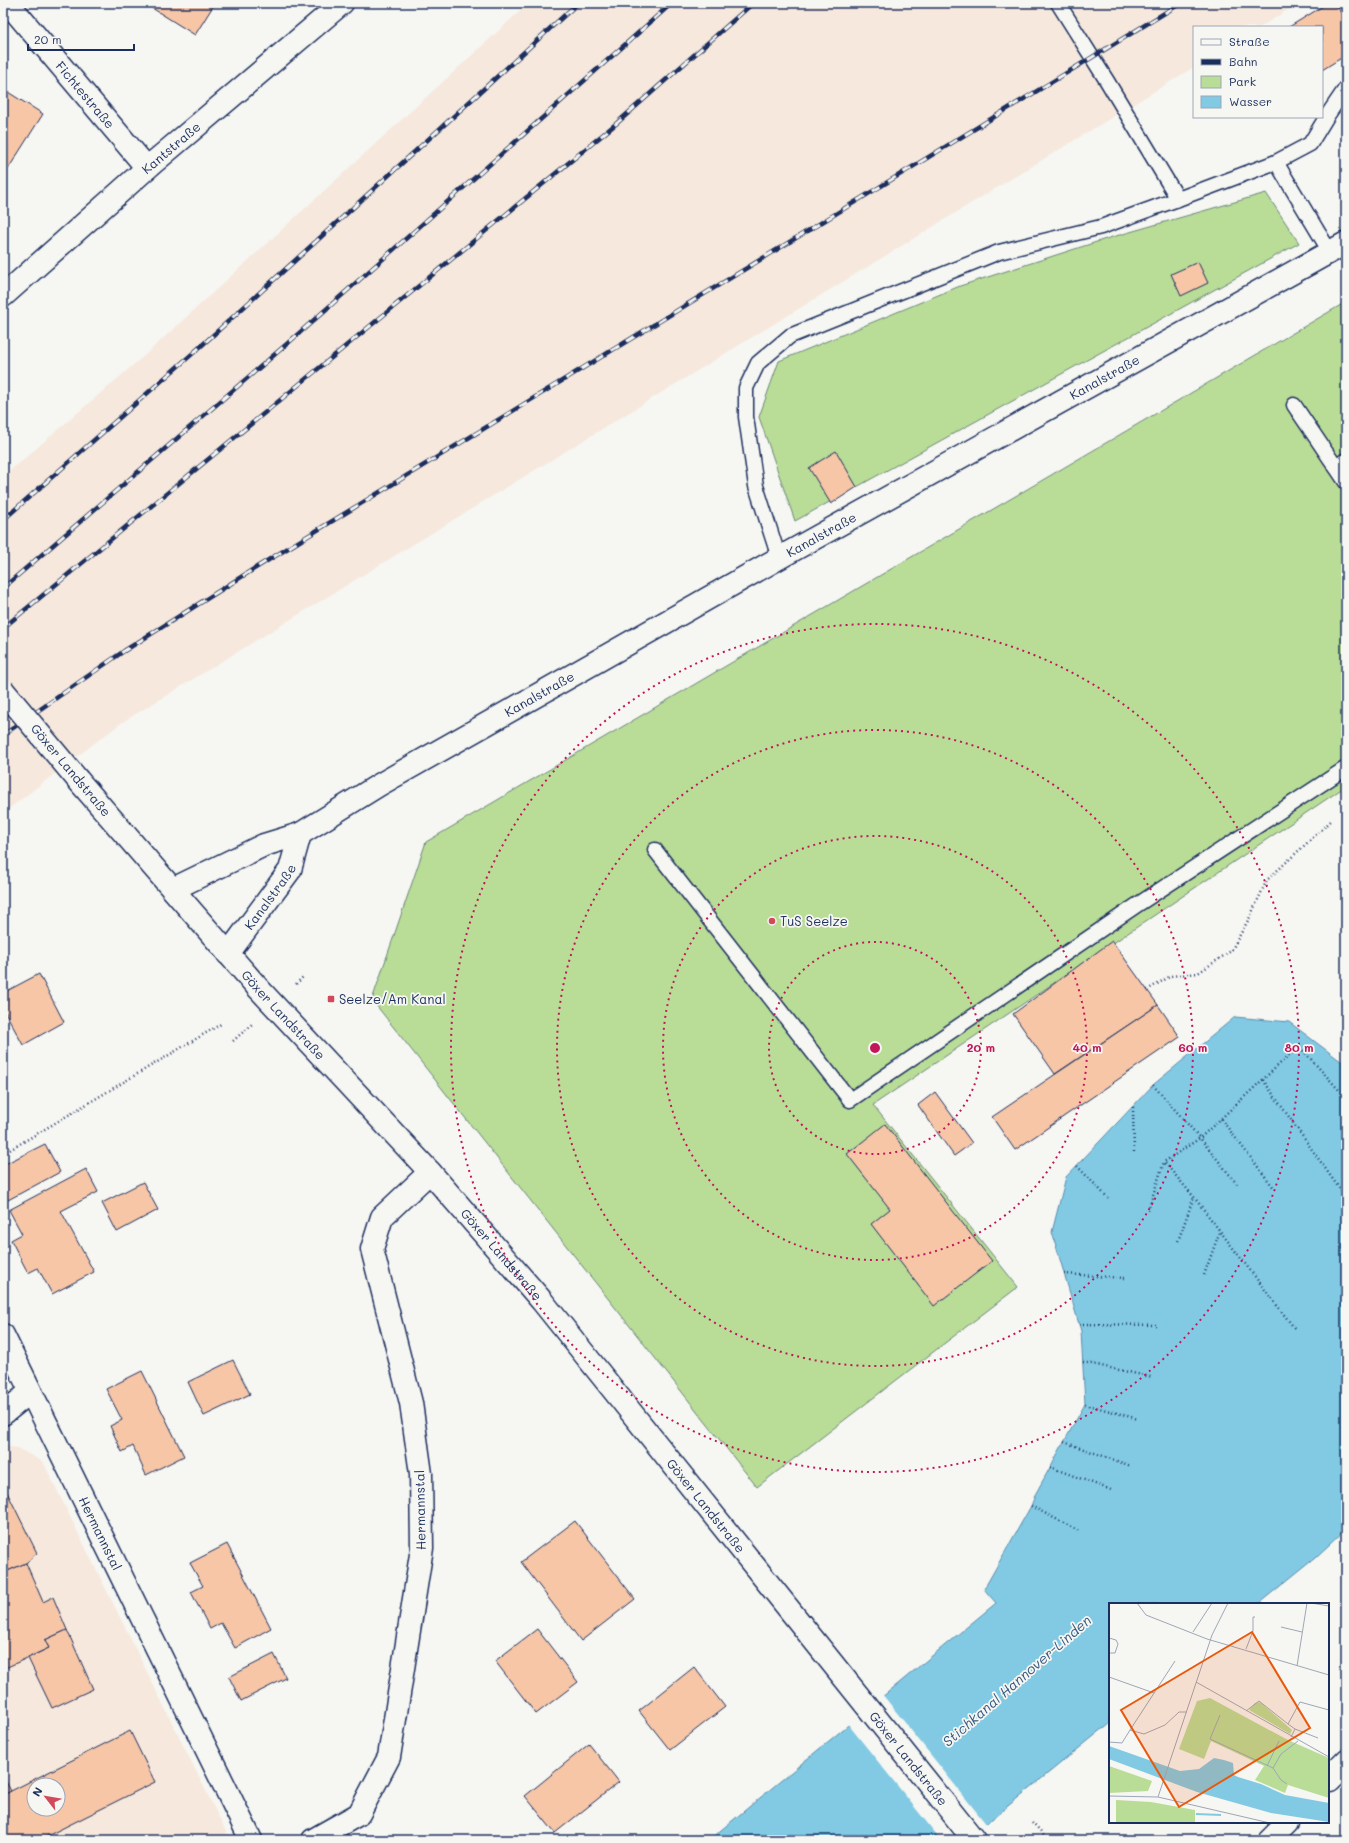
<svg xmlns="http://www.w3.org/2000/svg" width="1349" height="1843" font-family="Mali,sans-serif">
<rect width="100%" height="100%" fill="#f6f6f2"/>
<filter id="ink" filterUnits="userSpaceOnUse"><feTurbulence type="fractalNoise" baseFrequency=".025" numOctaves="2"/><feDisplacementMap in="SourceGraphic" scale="8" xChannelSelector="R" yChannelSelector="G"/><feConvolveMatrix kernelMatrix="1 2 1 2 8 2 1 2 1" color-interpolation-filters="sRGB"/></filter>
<g filter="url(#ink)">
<g fill="#f6e8dc" fill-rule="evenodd">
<polygon points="529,3 1299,3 1260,27 1194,27 1194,67 121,723 3,813 3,477 145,355"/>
<path d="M3,1446l14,2 26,14 187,378h-227zM34,1785h24v24h-24z"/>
</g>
<g fill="#b9dd97" stroke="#6a867a">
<polygon points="1266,193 1299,243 795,521 759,417 779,361 960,286 1109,238"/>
<polygon points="1346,302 1346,786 873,1105 1018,1287 757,1487 372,1000 426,842"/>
</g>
<polygon fill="#82cae3" stroke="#598cae" points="1235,1017 1289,1022 1346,1065 1346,1529 1316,1557 1258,1604 1110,1604 1110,1723 966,1840 709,1840 996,1603 984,1589 1031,1506 1036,1493 1085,1404 1081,1331 1052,1232 1066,1177 1153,1085"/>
<polygon fill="#f6f6f2" points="882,1694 987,1825 969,1840 941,1840 847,1723"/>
<g fill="#f7c6a7" stroke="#1b2f5e" fill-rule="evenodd">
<polygon points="144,3 215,3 195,35"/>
<polygon points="1328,3 1335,3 1346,21 1346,55 1322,70 1322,27 1289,27"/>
<polygon points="3,89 43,114 3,177"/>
<polygon points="1198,262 1208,283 1181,296 1171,274"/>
<polygon points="836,451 857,487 831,504 809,468"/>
<polygon points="1112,941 1158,1005 1055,1074 1013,1014"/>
<polygon points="39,974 64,1022 23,1045 3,1008 3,993"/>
<polygon points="1158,1005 1180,1037 1015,1150 992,1117"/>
<polygon points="935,1092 972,1143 954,1156 918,1105"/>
<polygon points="885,1124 992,1261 934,1306 871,1224 890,1209 847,1154"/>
<polygon points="45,1144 60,1172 8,1200 3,1191 3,1165"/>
<polygon points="86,1169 98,1192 61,1211 94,1272 52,1294 38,1268 28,1273 11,1240 22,1234 9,1210"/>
<polygon points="143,1182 158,1210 117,1232 102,1203"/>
<polygon points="233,1360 250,1394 204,1416 188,1382"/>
<polygon points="142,1371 184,1456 146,1475 133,1446 122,1452 110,1426 122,1420 106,1389"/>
<polygon points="3,1488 5,1488 37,1553 26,1563 3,1573"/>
<polygon points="575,1521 635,1599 581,1641 521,1562"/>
<polygon points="227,1544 271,1628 235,1648 221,1623 210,1629 191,1592 203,1586 190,1563"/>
<polygon points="26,1563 43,1602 53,1597 67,1630 45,1640 49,1648 3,1669 3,1573"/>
<polygon points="537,1629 578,1682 536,1714 495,1661"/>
<polygon points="67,1630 93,1689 52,1708 28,1658 49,1648 45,1640"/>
<polygon points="274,1654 286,1678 241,1701 229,1677"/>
<polygon points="694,1667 725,1707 670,1750 639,1711"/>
<path d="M130,1731l25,51 -116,58h-35l-1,-45zM34,1785h24v24h-24z"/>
<polygon points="589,1744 619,1782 555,1833 525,1796"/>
<polygon points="3,1776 11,1791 3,1795"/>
</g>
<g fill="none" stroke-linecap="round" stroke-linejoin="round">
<defs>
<g id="lane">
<polyline points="1276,162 1310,144 1327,116 1346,88"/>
<polyline points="1178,199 1276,162 1330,252"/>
<polyline points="1294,405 1346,482"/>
<polyline points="1336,467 1346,460"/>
<polyline points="779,558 756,486 746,417 746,388 758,363 790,336 999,252 1101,227 1178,199 1107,81 1058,3"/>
<polyline points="655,850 850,1100 1137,905 1346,768"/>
</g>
<g id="street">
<path id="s1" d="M8,3l139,165"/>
<path id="s2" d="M3,296l144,-128 195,-165"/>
<path id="s3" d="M3,1335l248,505"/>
<polyline points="3,1414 30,1392"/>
<polyline points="313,1840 359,1814 389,1757 422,1548 421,1474 411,1403 372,1249 382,1217 430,1172"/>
</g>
<g id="secondary">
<path id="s4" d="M78,780l181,209 171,183 112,129 432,539"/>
<path id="s5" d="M173,889l91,-44 36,-11 79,-49 400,-227 567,-315"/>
<path id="s6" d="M228,954l62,-84 10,-36"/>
</g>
<g id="primary">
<polyline points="1328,1780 1346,1762"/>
<polyline points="1269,1840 1287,1822"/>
</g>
</defs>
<use href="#lane" stroke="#1b2f5e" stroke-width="17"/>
<use href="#street" stroke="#1b2f5e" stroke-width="25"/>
<use href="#secondary" stroke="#1b2f5e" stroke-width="25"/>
<use href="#primary" stroke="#1b2f5e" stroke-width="25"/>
<g stroke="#1b2f5e" stroke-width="2.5" stroke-dasharray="1 3" stroke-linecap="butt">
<polyline points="296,984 304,976"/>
<polyline points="1147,990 1171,976 1198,973 1231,951 1250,917 1267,880 1332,820"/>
<polyline points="233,1041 252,1024"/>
<polyline points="1263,1080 1346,1198"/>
<polyline points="1153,1085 1200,1138 1164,1162 1194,1197 1295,1329"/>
<polyline points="1133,1107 1134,1152"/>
<polyline points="1221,1119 1274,1188"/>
<polyline points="3,1154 221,1024"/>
<polyline points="1077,1166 1108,1198"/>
<polyline points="1237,1184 1200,1138 1299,1046 1339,1090"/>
<polyline points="1148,1210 1164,1162"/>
<polyline points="1178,1241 1194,1197"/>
<polyline points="1064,1274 1125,1278"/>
<polyline points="1204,1275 1220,1231"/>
<polyline points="1079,1324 1159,1325"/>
<polyline points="1083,1362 1151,1377"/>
<polyline points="1085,1404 1138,1419"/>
<polyline points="1064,1442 1131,1466"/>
<polyline points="1050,1467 1111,1490"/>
<polyline points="1031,1506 1079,1531"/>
<polyline points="1032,1823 1048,1840"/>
</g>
<use href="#lane" stroke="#f6f6f2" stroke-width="14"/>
<use href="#street" stroke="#f6f6f2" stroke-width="22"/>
<use href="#secondary" stroke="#f6f6f2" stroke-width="22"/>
<use href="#primary" stroke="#f6f6f2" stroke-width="22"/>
<defs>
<g id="rail">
<polyline points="3,520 200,347 578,3"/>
<polyline points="3,588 288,343 672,3"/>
<polyline points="3,628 617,123 753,3"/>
<polyline points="3,735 124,651 257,567 1181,3"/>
</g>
</defs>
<use href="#rail" stroke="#1b2f5e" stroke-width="4.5"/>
<use href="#rail" stroke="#f6f6f2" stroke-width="3" stroke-dasharray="9" stroke-linecap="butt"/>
<defs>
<polyline id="secondary-bridge" points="3,690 78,780"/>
</defs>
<use href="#secondary-bridge" stroke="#1b2f5e" stroke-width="25" stroke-linecap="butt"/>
<use href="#secondary-bridge" stroke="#f6f6f2" stroke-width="22"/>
</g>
</g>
<g fill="none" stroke="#c2185b" stroke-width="2" stroke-dasharray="2 4">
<circle cx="875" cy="1048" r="106"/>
<circle cx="875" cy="1048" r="212"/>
<circle cx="875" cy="1048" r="318"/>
<circle cx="875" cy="1048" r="424"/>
</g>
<g fill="#d1495b" stroke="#f6f6f2" stroke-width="1.5">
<circle cx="772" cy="921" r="4"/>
<rect x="327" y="995" width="8" height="8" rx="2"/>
</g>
<g text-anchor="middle" stroke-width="3.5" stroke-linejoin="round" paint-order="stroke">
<g font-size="13" fill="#1b2f5e" stroke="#f6f6f2">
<text dy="5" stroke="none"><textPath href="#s1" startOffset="120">Fichtestraße</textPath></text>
<text dy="5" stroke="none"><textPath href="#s2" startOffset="224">Kantstraße</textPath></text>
<text dy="5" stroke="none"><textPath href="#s5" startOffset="1064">Kanalstraße</textPath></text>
<text dy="5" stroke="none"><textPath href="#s5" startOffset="740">Kanalstraße</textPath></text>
<text dy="5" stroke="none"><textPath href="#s5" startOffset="416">Kanalstraße</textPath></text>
<text transform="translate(71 770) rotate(50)" y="5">Göxer Landstraße</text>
<text dy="5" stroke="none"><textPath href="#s6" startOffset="71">Kanalstraße</textPath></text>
<text dy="5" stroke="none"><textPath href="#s4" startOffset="312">Göxer Landstraße</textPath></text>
<text dy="5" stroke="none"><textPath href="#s4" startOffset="636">Göxer Landstraße</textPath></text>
<text dy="5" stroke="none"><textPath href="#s4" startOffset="960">Göxer Landstraße</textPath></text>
<text transform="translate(420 1510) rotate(-91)" y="5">Hermannstal</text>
<text dy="5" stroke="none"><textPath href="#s3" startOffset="221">Hermannstal</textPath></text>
<text dy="5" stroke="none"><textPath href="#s4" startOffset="1284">Göxer Landstraße</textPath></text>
</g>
<g font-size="13" fill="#1b2f5e" stroke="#f6f6f2" text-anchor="start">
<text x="780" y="926">TuS Seelze</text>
<text x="339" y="1004">Seelze/Am Kanal</text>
</g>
<g font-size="14" font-style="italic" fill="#35567f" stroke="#f6f6f2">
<text transform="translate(1017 1681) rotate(-41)" y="5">Stichkanal Hannover-Linden</text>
</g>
</g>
<g transform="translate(1109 1603)">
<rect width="220" height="220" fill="#f6f6f2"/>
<path d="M101,95l78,42 41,18v40l-41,-13 -3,8 -30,-13 9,-14 -53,-25 -7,18 -25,-10 18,-48zM151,99l32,28 -2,4 -41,-24 6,-7zM0,163l43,15 -4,10 -39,2zM7,197l35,2 44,8v13h-79z" fill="#b9dd97"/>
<path d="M0,143l71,25 19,-2 15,-11 10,2 9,3 1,12 4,2 23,7 24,11 44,8v19l-58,-9 -74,-21 -88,-33z" fill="#82cae3"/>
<path fill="none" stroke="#82cae3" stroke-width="2" d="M87,211l25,1"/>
<path fill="none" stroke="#9ea6b7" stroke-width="1" d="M28,0l9,12 61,24 122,36M202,0l18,3M172,24l21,5M84,29l19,-29M0,35l7,2 2,4 -3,9h-6M137,46l7,-18v-14h2M66,58l-45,69 14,4 21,-9 14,-13h8M188,63l10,-63M0,74l45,16M87,79l133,75M137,108l13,-10 29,23 12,-22 29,8M111,112l-10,24 63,29 8,12 6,4M179,121l7,5 -4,8M186,126l23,9M0,139l13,1 8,-13M158,163l12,-25M164,165l8,-14 17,-13M0,193l49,1 112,26M49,194l54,-162 16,-32"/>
<path fill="#e8590c" fill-opacity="0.15" stroke="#e8590c" stroke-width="2" d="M143,29l58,96 -131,79 -58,-97z"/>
<rect width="220" height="220" fill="none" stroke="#1b2f5e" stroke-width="2"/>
</g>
<circle cx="875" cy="1048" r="6" fill="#c2185b" stroke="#f6f6f2" stroke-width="2"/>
<g font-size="12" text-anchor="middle" font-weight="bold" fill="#c2185b" stroke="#f6f6f2" stroke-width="3.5" stroke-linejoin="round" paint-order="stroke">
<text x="981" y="1052">20 m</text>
<text x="1087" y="1052">40 m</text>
<text x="1193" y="1052">60 m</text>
<text x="1299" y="1052">80 m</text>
</g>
<rect width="1349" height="1843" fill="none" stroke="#f6f6f2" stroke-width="16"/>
<rect x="8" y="8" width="1333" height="1827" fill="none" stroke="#1b2f5e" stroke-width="1.5" filter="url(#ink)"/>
<rect x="1193" y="26" width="130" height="92" fill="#f6f6f2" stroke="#9ea6b7"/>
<rect x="1201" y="39" width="20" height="6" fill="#f6f6f2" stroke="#9ea6b7"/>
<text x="1229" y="46" font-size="12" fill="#1b2f5e">Straße</text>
<rect x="1201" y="59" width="20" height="6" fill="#1b2f5e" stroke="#9ea6b7"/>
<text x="1229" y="66" font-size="12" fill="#1b2f5e">Bahn</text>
<rect x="1201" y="76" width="20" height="12" fill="#b9dd97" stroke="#9ea6b7"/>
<text x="1229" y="86" font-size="12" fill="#1b2f5e">Park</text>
<rect x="1201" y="96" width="20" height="12" fill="#82cae3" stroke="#9ea6b7"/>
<text x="1229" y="106" font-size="12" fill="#1b2f5e">Wasser</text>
<g transform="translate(46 1797) rotate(301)"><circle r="19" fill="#f6f6f2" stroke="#9ea6b7"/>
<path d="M0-3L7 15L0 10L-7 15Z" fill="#d1495b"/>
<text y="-6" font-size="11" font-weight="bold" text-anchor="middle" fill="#1b2f5e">N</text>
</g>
<path d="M28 44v6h106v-6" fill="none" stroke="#1b2f5e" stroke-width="2"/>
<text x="34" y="44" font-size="12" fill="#1b2f5e" stroke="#f6f6f2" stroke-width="3" paint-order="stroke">20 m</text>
</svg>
